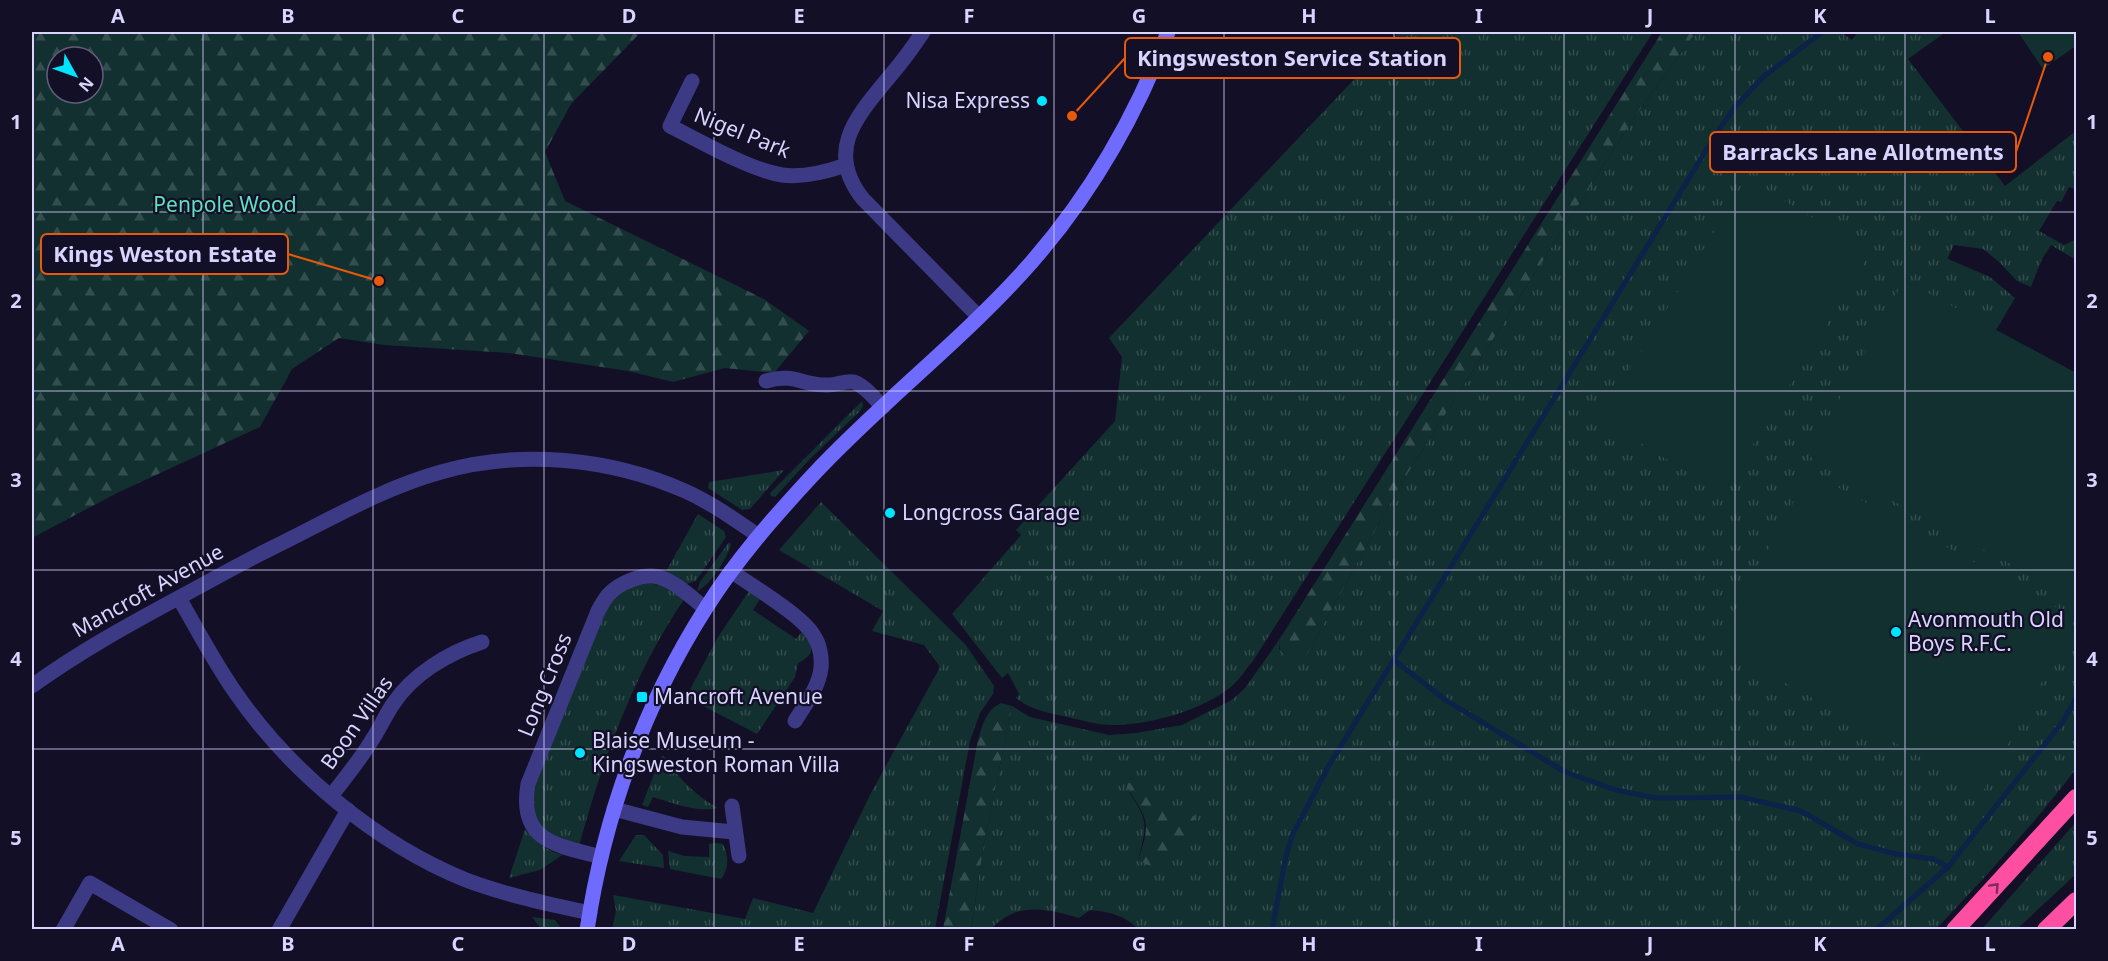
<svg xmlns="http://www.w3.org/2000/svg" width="2108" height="961" font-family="'Noto Sans',sans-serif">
<defs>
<pattern id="grass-tufts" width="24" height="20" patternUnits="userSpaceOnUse" patternTransform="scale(1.5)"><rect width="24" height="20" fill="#12302f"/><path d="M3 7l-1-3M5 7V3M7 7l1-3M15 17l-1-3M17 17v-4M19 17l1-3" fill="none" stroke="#344d4e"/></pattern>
<pattern id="forest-firs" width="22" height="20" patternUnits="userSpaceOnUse" patternTransform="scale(1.5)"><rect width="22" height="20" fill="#12302f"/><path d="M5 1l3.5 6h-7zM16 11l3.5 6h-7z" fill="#344d4e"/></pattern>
</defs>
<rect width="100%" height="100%" fill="#130f26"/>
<g fill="url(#grass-tufts)" fill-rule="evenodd">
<path d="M1399,32h254l-400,629c-7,8 -13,18 -21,25 -27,23 -84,40 -120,39 -15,0 -31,-5 -45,-8 -17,-4 -37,-7 -51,-19l3,-4 -11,-21 -6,5 -50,-64 69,-79 -5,-5 99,-109 7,-64 -13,-19z"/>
<path d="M1696,32h145l11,8 6,-8h88l-38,27 97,127 71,-55v56l-1,2 -6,-2 -8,15 -4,-1 -18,30 25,14 12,-6v21l-25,-15 -9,14 -11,28 -14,-6 -18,-19 -16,-13 -29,-4 -6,12v2l42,18 25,21 -19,32 80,43v396c-43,56 -91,109 -140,160l-797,1c-14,-15 -30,-18 -49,-20l-11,8c-33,-9 -62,-17 -88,11l-20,1 13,-87 28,-137 18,11 79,18 27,-2 46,-8 50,-25 13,-12 34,-48v9l27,7 93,-169 234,-368zM1129,792l67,25 -58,43c9,-35 11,-38 -9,-68z"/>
<polygon points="862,401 863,406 860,411 809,460 775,497 771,496 770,493"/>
<polygon points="784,470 750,509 742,510 708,488 709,482"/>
<polygon points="821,502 965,644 994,686 993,694 980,713 970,741 935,929 612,929 616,911 613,895 745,919 753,898 813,913 871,793 940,667 924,645 872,631 883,611 779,550"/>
<polygon points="698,514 724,531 726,537 696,581 684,585 664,575"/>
<path d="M729,542l2,2c-2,12 -23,44 -34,47l3,-9z"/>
<path d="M639,583c19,0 31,4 46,15 -51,74 -82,161 -106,248 -40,-13 -39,-12 -49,-52l76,-186 8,-11z"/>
<path d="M749,591l11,8 -7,11 43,29 7,-9c10,15 14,24 -5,33l-3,14 -38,57 -71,-37 32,-60z"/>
<path d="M663,755c15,23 32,40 55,53 -21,5 -45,-5 -65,-11l-5,10 -6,-2 18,-46z"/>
<polygon points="2076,822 2076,874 2017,929 1982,929"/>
<path d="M525,829c11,13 21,21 37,26l-22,15 -31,8z"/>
<polygon points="636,835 644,835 663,855 664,868 619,861"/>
<path d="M716,843l7,1c6,12 6,25 -2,35l-51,-10 -2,-18 17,5 24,1v-13z"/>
<polygon points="532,917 555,920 562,929 541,929"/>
</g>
<g fill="url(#forest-firs)" fill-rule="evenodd">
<path d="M32,32h609l-70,72 -26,48 20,49 199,98 45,32 -35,42 -49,-5 -52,14 -45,-11 -119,-18 -125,-8 -45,-7 -47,31 -32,58 -143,66 -85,45zM57,57h36v36h-36z"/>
<path d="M1662,32h34l-63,87 -234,368 -93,169 -8,6c-12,-5 -19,-7 -19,-22z"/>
<path d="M1001,703l11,3 -28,137 -13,86h-28l34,-184c4,-16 8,-35 24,-42z"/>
<path d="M1124,780l72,37 -34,55 -24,-12c3,-10 8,-22 8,-33 0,-16 -16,-31 -22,-47z"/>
</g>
<g fill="#12302f">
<polygon points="2018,32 2076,32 2076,46 2043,69"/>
<polygon points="1747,178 1870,253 1723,494 1600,418"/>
<polygon points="1904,280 2076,373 2076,599 1809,456"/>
<polygon points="1810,472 2076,618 1983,791 1716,645"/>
</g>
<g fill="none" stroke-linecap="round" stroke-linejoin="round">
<g stroke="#0c2248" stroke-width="5">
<polyline points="1394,660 1447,701 1565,772 1616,790 1656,798 1741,797 1801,811 1858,844 1896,854 1933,859 1948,867 1876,930"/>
<polyline points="1948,867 2064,720 2076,698"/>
<polyline points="1272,930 1286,856 1292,836 1328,767 1716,134 1735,107 1763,77 1822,32"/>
</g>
<g stroke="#3d3a85" stroke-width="15">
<path d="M923,32c-10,15 -21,30 -33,44 -32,39 -66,74 -27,123l115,117"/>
<path d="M692,81l-22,45c30,15 80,44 112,49 22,3 44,-3 64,-10"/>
<path d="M766,381c28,-8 36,4 60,4 9,1 20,-5 28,-3 11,4 21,17 29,25"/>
<path d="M731,571c21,15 72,45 83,65 6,9 8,22 7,32 -2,19 -16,37 -26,53"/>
<path d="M179,598c18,31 35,64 56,94 54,79 142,152 231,188 40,15 82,24 124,33"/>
<path d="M32,686c47,-34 96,-61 148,-89 32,-17 63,-35 96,-51 53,-26 107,-58 165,-74 80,-23 169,-14 244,19 27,12 50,29 74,45"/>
<path d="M331,796c14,-18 29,-36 41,-56 8,-12 13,-24 21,-36 20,-30 55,-51 89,-62"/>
<polyline points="732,806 739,856"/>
<polyline points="614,809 682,827 734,832"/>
<path d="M601,857c-44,-12 -83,-15 -73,-73l70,-173c3,-5 6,-11 10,-16 11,-12 34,-22 51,-18 17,5 33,21 46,31"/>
<polyline points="63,930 90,883 171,930"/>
<polyline points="279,930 348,810"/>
</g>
<path stroke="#6f6bff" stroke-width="15" d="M587,930c17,-114 57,-225 119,-322 30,-48 68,-91 106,-132 66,-71 144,-131 209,-202 65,-71 113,-153 147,-242"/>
<g stroke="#ff4fa3" stroke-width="18">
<polyline points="1955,930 2076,798"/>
<polyline points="2046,930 2076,901"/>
</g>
</g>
<defs><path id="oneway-chevron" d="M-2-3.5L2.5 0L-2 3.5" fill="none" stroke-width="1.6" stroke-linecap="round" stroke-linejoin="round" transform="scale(1.5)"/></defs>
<use stroke="#7d2c5e" href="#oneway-chevron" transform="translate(1995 887) rotate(-47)"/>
<path fill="none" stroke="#d9d4ff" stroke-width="1.5" stroke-opacity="0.55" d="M203,32v898M373,32v898M544,32v898M714,32v898M884,32v898M1054,32v898M1224,32v898M1394,32v898M1564,32v898M1735,32v898M1905,32v898M32,212h2044M32,391h2044M32,570h2044M32,749h2044"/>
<g fill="#00e5ff" stroke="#130f26" stroke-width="2">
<circle cx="1042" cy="101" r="6"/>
<circle cx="890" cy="513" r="6"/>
<circle cx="1896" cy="632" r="6"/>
<rect x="636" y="691" width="12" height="12" rx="3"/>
<circle cx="580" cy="753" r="6"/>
</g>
<g text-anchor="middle" stroke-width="4.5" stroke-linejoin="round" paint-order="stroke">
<g font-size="21" fill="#d9d4ff" stroke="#130f26" text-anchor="start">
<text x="1030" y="108" text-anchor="end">Nisa Express</text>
<text x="902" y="520">Longcross Garage</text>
<text x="1908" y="627">Avonmouth Old<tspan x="1908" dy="24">Boys R.F.C.</tspan></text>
<text x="654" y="704">Mancroft Avenue</text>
<text x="592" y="748">Blaise Museum -<tspan x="592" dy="24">Kingsweston Roman Villa</tspan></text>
</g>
<g font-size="21" fill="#d9d4ff" stroke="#130f26">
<text transform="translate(742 133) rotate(22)" y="7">Nigel Park</text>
<text transform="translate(148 591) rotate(-29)" y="7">Mancroft Avenue</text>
<text transform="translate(545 685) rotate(-68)" y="7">Long Cross</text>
<text transform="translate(357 723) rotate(-55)" y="7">Boon Villas</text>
</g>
<g font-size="21" fill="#5fe0c0" stroke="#130f26">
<text x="225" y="212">Penpole Wood</text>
</g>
</g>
<path fill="none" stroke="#e8590c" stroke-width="2" d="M1072 116L1125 58M2048 57L2016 152M379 281L288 254"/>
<g fill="#e8590c" stroke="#130f26" stroke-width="2">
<circle cx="1072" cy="116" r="6"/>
<circle cx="2048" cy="57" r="6"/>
<circle cx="379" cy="281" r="6"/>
</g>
<g fill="#130f26" stroke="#e8590c" stroke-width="2">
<rect x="1125" y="38" width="335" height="40" rx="6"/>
<rect x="1710" y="132" width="306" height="40" rx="6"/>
<rect x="41" y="234" width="247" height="40" rx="6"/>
</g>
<g font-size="22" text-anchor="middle" font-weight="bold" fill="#d9d4ff">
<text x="1292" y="66">Kingsweston Service Station</text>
<text x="1863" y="160">Barracks Lane Allotments</text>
<text x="165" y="262">Kings Weston Estate</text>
</g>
<rect width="2108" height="961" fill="none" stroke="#130f26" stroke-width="66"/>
<g transform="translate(75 75) rotate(130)"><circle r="28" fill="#130f26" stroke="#625e7d" stroke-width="1.5"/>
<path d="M0-4.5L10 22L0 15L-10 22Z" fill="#00e5ff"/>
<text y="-9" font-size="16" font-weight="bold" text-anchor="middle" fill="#d9d4ff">N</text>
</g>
<rect x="33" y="33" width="2042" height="895" fill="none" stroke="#d9d4ff" stroke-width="2"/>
<g font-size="20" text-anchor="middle" font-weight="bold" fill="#d9d4ff">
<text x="118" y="23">A</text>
<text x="288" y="23">B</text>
<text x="458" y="23">C</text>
<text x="629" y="23">D</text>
<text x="799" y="23">E</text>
<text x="969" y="23">F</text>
<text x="1139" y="23">G</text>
<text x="1309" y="23">H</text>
<text x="1479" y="23">I</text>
<text x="1650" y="23">J</text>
<text x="1820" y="23">K</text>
<text x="1990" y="23">L</text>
<text x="16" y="129">1</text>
<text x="2092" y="129">1</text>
<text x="16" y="308">2</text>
<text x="2092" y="308">2</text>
<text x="16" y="487">3</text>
<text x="2092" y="487">3</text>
<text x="16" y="666">4</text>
<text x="2092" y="666">4</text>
<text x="16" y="845">5</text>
<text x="2092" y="845">5</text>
<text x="118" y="951">A</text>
<text x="288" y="951">B</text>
<text x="458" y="951">C</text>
<text x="629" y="951">D</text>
<text x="799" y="951">E</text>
<text x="969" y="951">F</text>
<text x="1139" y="951">G</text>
<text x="1309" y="951">H</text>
<text x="1479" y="951">I</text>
<text x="1650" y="951">J</text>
<text x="1820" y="951">K</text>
<text x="1990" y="951">L</text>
</g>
</svg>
